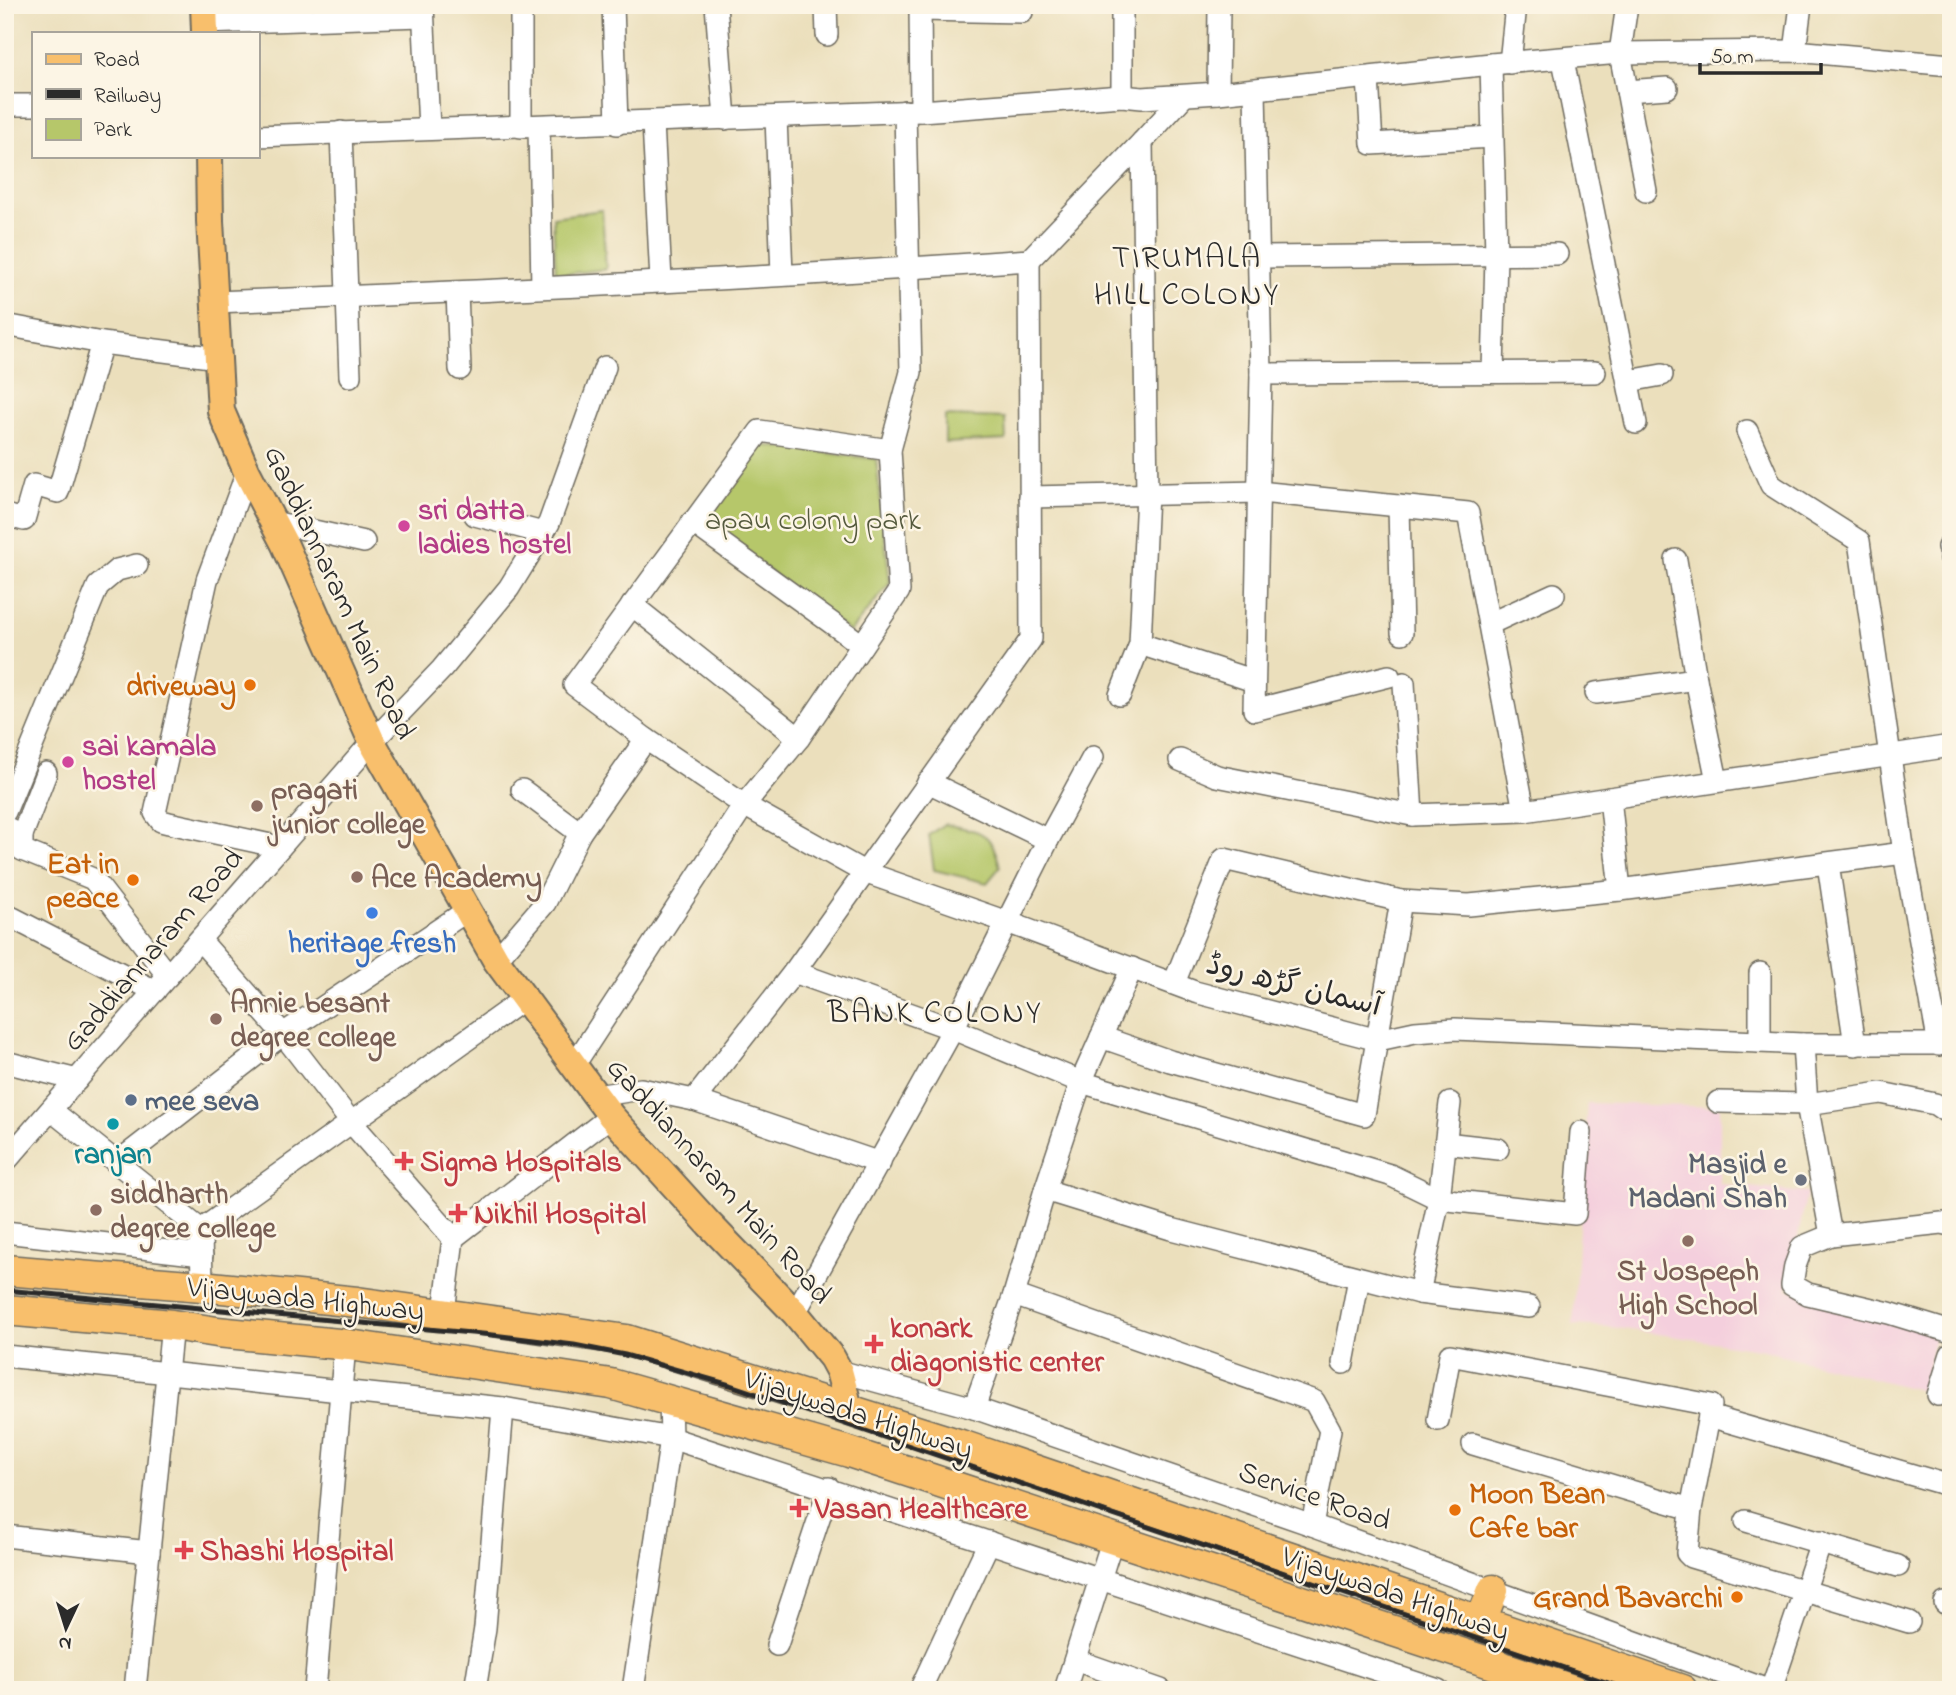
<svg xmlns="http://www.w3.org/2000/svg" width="1956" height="1695" font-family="'Indie Flower','Playpen Sans Arabic',sans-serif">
<rect width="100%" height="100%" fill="#fcf5e5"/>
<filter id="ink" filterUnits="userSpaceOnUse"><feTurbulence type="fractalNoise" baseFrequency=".0143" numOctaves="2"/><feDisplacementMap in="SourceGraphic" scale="14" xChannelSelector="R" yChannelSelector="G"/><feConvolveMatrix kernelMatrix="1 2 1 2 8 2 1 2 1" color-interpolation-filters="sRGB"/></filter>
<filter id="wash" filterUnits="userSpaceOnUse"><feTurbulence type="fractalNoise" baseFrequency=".00686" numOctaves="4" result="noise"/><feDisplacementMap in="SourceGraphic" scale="28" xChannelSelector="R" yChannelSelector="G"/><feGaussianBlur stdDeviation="1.57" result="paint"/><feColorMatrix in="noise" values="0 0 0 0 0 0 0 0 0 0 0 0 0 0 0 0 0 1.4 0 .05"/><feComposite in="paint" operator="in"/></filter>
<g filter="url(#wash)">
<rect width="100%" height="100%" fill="#ebdfbc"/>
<polygon fill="#f4cfdd" points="1587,1103 1720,1107 1720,1184 1807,1193 1787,1289 1936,1333 1922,1391 1759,1349 1610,1327 1573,1325"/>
<g fill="#b6c76a" stroke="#70794a" stroke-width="2">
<polygon points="602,210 606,269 556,275 553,217"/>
<polygon points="945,416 1005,418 1006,440 945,443"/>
<polygon points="761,445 876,459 890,583 850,632 704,522"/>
<path d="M944,824c35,8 47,4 56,43l-13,16 -53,-13 -5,-35z"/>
</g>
</g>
<g filter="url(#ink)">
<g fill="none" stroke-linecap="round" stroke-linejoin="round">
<defs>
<g id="minor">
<polyline points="423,5 429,128"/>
<polyline points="521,5 521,127"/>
<polyline points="613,5 617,124"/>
<polyline points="716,5 725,119"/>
<polyline points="826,5 827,35"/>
<polyline points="920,5 921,111"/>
<polyline points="1627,5 1620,53 1646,191"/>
<polyline points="920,10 1022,12"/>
<polyline points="205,23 423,16"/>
<polyline points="1795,51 1801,5"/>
<polyline points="1563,60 1636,423"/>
<polyline points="1510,63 1516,5"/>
<polyline points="1491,64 1496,255 1493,372"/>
<polyline points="1368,78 1372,144 1492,137"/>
<polyline points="1255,90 1261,374 1254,710 1389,676"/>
<polyline points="1627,91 1667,88"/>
<polyline points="1218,93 1219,5"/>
<polyline points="1122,96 1122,5"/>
<polyline points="5,105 33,105"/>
<polyline points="776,117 782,275"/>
<polyline points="653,122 661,281"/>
<polyline points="539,127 542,287"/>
<polyline points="341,132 350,376"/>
<polyline points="257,136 921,111 1122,96 1142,98 1218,93 1491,64 1620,53 1795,51 1951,65"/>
<polyline points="1259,257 1557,254"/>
<polyline points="457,292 460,369"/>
<path d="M215,302c271,-11 543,-23 814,-42l113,-118"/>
<polyline points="5,325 102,343 218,358"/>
<polyline points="1261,374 1595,372"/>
<polyline points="1629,381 1662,375"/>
<polyline points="1747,431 1771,485 1859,541 1904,853 1939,1045"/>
<polyline points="247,472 207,580 155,813 161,821 169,823 280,847"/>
<polyline points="1030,497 1259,492 1468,513 1524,811"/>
<polyline points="1399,506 1402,633"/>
<polyline points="5,515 24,520 34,485 58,492 102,343"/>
<polyline points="475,515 543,533"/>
<polyline points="273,522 364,542"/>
<polyline points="692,522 862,645"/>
<polyline points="1948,547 1951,558"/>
<polyline points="1676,560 1696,679 1717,781"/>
<polyline points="632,605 799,738"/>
<polyline points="1489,624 1554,594"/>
<polyline points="1140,644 1254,681"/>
<polyline points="1404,683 1412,815"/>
<polyline points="1596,693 1696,679"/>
<polyline points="1120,695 1140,644 1147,494 1142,142 1184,96"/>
<polyline points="646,739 574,685 760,431 890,450"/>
<polyline points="1180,760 1217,776 1412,815 1524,811 1951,746"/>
<polyline points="928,782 1048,840"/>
<polyline points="522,790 580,833"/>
<polyline points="1610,798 1620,890"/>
<polyline points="5,812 98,586 117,570 137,565"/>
<polyline points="5,827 22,835 22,850 93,879 168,976"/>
<polyline points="22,835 46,773"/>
<polyline points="1828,864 1855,1045"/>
<polyline points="5,914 155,991"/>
<polyline points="200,940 283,1034 351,1122 453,1238"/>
<polyline points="496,960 545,903 580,833 646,739 744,805 864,872 1007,922 1195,992 1378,1040 1415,1032 1455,1029 1803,1044 1951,1044"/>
<polyline points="794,972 953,1029 1081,1082 1161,1106"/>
<polyline points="1174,983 1224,859 1401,901 1469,905 1620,890 1904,853"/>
<polyline points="1101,1037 1170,1061 1364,1115 1401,901"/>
<polyline points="1760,1042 1760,973"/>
<polyline points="1803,1044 1807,1104 1831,1235 1942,1223 1951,1225"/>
<polyline points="5,1062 77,1080"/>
<polyline points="574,1065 744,805 799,738 899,591 890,450 911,372 905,111"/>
<polyline points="596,1096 641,1089 694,1100 880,1163"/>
<polyline points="694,1100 794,972 1031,639 1029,260"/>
<polyline points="1718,1102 1807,1104 1881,1093 1935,1104 1951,1115"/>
<polyline points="1165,1108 1390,1175 1439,1199 1575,1214 1581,1132"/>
<polyline points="51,1110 201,1230"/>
<polyline points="1445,1143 1498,1149"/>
<polyline points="5,1162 372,742 442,669 509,588 549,523 605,367"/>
<polyline points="118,1162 283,1034 468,910"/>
<polyline points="1045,1190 1171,1229 1419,1293 1529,1307"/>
<polyline points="5,1232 202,1255"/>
<polyline points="1831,1235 1802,1247 1795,1266 1792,1285 1808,1294 1889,1313 1951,1332"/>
<polyline points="202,1286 201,1230 525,998"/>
<polyline points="1419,1293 1439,1199 1450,1103"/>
<polyline points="1014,1295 1314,1401 1330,1430 1312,1525"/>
<polyline points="444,1312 453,1238 611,1116"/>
<polyline points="795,1313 953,1029 1048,840 1093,757"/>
<polyline points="5,1356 503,1408 671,1438 1438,1690"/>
<polyline points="1343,1363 1359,1278"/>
<polyline points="839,1371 974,1408 1312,1525 1768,1690"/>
<polyline points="1938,1395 1951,1354"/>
<polyline points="974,1408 1014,1295 1045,1190 1081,1082 1132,968"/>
<polyline points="1709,1416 1691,1509 1687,1553 1691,1557 1909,1622"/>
<polyline points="1438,1420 1450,1355 1711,1405 1709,1416 1951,1486"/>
<polyline points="1473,1444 1691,1509"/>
<polyline points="1746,1521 1898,1566"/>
<polyline points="5,1536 149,1552"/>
<polyline points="1945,1603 1951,1604"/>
<polyline points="777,1645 829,1488"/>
<polyline points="1075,1660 1161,1690"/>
<polyline points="135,1690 172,1325"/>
<polyline points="315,1690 345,1345"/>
<polyline points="475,1690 485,1628 503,1408"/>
<polyline points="633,1690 671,1438 670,1401"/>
<polyline points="920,1690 989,1542"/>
<polyline points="1065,1690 1113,1538"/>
<polyline points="1771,1690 1821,1542"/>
</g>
<g id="major">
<polyline points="204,5 205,33"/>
<polyline points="209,156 210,221 221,411 247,472 284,543 372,742 496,960 611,1116 709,1224 795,1313 832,1358 839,1371 849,1408"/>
</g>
<g id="highway">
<polyline points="5,1270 202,1286 357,1302 627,1340 961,1445 1682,1690"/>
<polyline points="5,1310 172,1325 217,1332 349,1345 611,1384 849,1452 1573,1690"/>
<polyline points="1481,1621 1493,1590"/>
</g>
</defs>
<use href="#minor" stroke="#6e6a5e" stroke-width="24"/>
<use href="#major" stroke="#6e6a5e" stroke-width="30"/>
<use href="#highway" stroke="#6e6a5e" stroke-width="33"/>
<use href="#minor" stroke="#fff" stroke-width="21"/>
<use href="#major" stroke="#f8bf6c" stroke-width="26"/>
<use href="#highway" stroke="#f8bf6c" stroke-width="30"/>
<polyline stroke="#2b2b2b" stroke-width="5" points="5,1290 493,1335 574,1345 625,1355 730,1385 1629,1690"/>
</g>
</g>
<g fill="#d1479c" stroke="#fcf5e5" stroke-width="2.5">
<circle cx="404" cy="526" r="7"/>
<circle cx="68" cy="762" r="7"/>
</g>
<g fill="#e8710a" stroke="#fcf5e5" stroke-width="2.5">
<circle cx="250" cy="685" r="7"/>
<circle cx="133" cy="880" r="7"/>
<circle cx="1455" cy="1510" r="7"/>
<circle cx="1737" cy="1597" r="7"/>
</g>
<g fill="#8d6e63" stroke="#fcf5e5" stroke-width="2.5">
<circle cx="257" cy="806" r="7"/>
<circle cx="357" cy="877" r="7"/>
<circle cx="216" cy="1019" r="7"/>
<circle cx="96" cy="1210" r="7"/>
<circle cx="1688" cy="1241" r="7"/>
</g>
<circle fill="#3f7fe0" stroke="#fcf5e5" stroke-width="2.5" cx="372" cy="913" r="7"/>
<circle fill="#5c6f8a" stroke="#fcf5e5" stroke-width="2.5" cx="131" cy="1100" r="7"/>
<circle fill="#0f9aa8" stroke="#fcf5e5" stroke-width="2.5" cx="113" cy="1124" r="7"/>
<g fill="#e0444e" stroke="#fcf5e5" stroke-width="2.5">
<path d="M400.5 1150.5h7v7h7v7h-7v7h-7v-7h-7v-7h7z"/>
<path d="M454.5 1202.5h7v7h7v7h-7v7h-7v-7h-7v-7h7z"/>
<path d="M870.5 1333.5h7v7h7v7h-7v7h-7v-7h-7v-7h7z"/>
<path d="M795.5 1497.5h7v7h7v7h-7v7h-7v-7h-7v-7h7z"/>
<path d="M180.5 1539.5h7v7h7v7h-7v7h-7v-7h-7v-7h7z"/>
</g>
<circle fill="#6b7280" stroke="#fcf5e5" stroke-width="2.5" cx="1801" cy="1180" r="7"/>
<g text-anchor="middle" stroke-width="5" stroke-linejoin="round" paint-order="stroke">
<g font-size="30" font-weight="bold" fill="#b23c85" stroke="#fcf5e5" text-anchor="start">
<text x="418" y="519">sri datta<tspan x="418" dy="34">ladies hostel</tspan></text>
<text x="82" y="755">sai kamala<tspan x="82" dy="34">hostel</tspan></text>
</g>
<g font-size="30" fill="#555a3e" stroke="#fcf5e5">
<text x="813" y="529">apau colony park</text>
</g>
<g font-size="30" fill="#2b2b2b" stroke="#fcf5e5">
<text transform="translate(341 592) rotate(65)" y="10">Gaddiannaram Main Road</text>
<text transform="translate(152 949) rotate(-49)" y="10">Gaddiannaram Road</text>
<text transform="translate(1294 984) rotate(14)" y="10">آسمان گڑھ روڈ</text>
<text transform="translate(720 1180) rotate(48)" y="10">Gaddiannaram Main Road</text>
<text transform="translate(306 1298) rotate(6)" y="10">Vijaywada Highway</text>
<text transform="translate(859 1413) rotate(18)" y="10">Vijaywada Highway</text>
<text transform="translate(1315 1495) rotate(19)" y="10">Service Road</text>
<text transform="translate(1396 1593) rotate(19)" y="10">Vijaywada Highway</text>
</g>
<g font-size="30" font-weight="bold" fill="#c56008" stroke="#fcf5e5" text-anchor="end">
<text x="236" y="695">driveway</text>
<text x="119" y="873">Eat in<tspan x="119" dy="34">peace</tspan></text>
<text x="1469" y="1503" text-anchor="start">Moon Bean<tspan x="1469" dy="34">Cafe bar</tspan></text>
<text x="1723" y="1607">Grand Bavarchi</text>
</g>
<g font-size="30" font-weight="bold" fill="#785e54" stroke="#fcf5e5" text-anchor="start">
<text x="271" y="799">pragati<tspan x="271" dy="34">junior college</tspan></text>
<text x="371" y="887">Ace Academy</text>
<text x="230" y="1012">Annie besant<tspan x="230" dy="34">degree college</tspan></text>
<text x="110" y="1203">siddharth<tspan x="110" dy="34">degree college</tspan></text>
<text x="1688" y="1280" text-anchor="middle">St Jospeph<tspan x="1688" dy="34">High School</tspan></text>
</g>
<g font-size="30" font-weight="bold" fill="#366cbe" stroke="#fcf5e5">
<text x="372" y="952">heritage fresh</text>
</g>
<g font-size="30" font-weight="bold" fill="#4e5e75" stroke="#fcf5e5" text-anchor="start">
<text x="145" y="1110">mee seva</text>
</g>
<g font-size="30" font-weight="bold" fill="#0d838f" stroke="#fcf5e5">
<text x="113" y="1163">ranjan</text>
</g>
<g font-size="30" font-weight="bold" fill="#be3a42" stroke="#fcf5e5" text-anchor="start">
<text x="420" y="1171">Sigma Hospitals</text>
<text x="474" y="1223">Nikhil Hospital</text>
<text x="890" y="1337">konark<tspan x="890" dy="34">diagonistic center</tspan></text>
<text x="815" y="1518">Vasan Healthcare</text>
<text x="200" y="1560">Shashi Hospital</text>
</g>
<g font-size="30" font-weight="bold" fill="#5b616d" stroke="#fcf5e5" text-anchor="end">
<text x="1787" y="1173">Masjid e<tspan x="1787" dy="34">Madani Shah</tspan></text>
</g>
<g font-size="32" letter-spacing="2" fill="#2b2b2b" stroke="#fcf5e5">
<text x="1187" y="267">TIRUMALA<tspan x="1187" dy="37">HILL COLONY</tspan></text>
<text x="935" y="1022">BANK COLONY</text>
</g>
</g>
<rect width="1956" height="1695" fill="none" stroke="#fcf5e5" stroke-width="28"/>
<rect x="32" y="32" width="228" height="126" fill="#fcf5e5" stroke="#a8a49b" stroke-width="2"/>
<rect x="46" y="54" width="35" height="10" fill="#f8bf6c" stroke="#a8a49b" stroke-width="2"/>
<text x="94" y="66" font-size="21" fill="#2b2b2b">Road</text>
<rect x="46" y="89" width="35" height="10" fill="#2b2b2b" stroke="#a8a49b" stroke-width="2"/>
<text x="94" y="102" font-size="21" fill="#2b2b2b">Railway</text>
<rect x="46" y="119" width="35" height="21" fill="#b6c76a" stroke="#a8a49b" stroke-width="2"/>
<text x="94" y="136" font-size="21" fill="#2b2b2b">Park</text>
<g transform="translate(66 1628) rotate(184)" stroke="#fcf5e5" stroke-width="5" paint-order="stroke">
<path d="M0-5L12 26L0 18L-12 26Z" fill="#2b2b2b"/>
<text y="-10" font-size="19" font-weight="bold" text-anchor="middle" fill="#2b2b2b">N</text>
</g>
<path d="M1700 63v10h121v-10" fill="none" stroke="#2b2b2b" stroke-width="3.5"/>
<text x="1711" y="63" font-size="21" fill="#2b2b2b" stroke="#fcf5e5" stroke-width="5" paint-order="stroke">50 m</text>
</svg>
